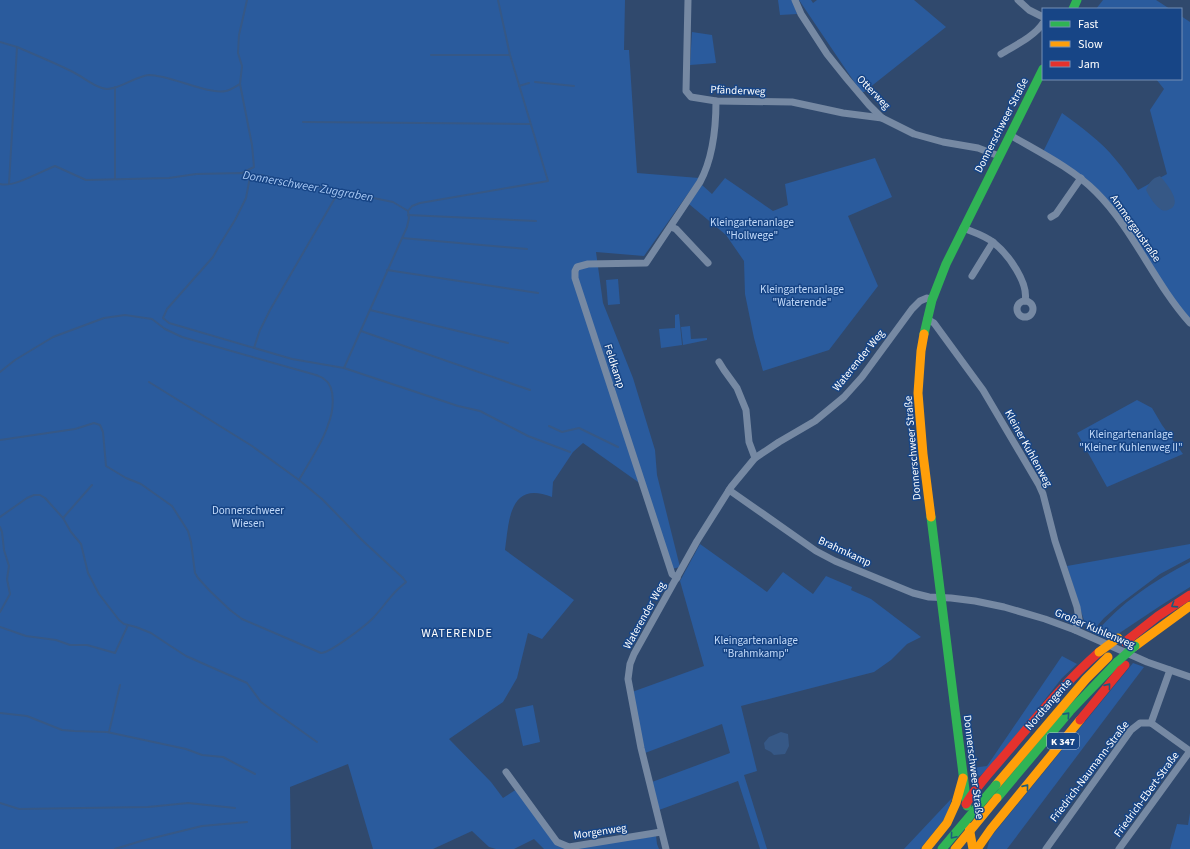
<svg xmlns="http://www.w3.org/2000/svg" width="1190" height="849" font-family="'Source Sans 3',sans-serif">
<rect width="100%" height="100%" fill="#30496d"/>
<g fill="#2a5b9d">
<path d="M0,0h625l-1,50h5l8,123 62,5 -55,78 -48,-4 7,51 30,75 22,72 2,25 23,92 -8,2 -30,-88 -4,1 -55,-39 -10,9 -20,30 -1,15c-43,-17 -43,24 -47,53l69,50 -32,39 -14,-6 -11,45 -14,24 -54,37 42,43 12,16 14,-9 39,55 12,5h-24l-10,-10 -20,10h-18l-7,-2 -17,-16 -39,18h-60l-25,-85 -58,23 1,62h-291z"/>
<polygon points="778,0 793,0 797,14 780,15"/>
<polygon points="799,0 811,0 813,3 817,0 914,0 946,27 864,92 861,92"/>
<polygon points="1103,0 1156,0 1170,9 1096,9"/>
<path d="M1181,16l9,6v298l-12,-13 -66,-101 -69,-54 19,-39c19,14 39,28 54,47 8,9 15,20 22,30l29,-16 -17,-64 14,-21 -8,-10h25z"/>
<polygon points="692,32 712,35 716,63 690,65"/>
<polygon points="875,158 892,197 848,216 878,286 829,350 763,371 754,338 745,294 744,261 726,235 689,204 702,185 712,194 725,178 773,211 788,205 785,184"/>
<polygon points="618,279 620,304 608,305 606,280"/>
<polygon points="679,314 682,345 661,348 659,329 675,328 675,315"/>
<polygon points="690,326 691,339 707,338 707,340 683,345 681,327"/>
<polygon points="1137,400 1152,408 1162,425 1183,454 1107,487 1077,433"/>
<polygon points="700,544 767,592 783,572 813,594 826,576 852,587 851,590 871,599 921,637 907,644 891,660 874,672 741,706 757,771 744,775 767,849 760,849 738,781 659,810 652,782 730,753 722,724 645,753 632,692 704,666 680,581"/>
<polygon points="1190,544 1190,558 1160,574 1120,604 1104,618 1092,632 1087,630 1067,566"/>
<path d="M1190,562v25l-30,19 -51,34 -14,-6c25,-31 60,-54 95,-72z"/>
<polygon points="1062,656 1077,664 1062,678 998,759 980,776 974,774 972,768 987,766"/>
<polygon points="1133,663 1144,667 1007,849 987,849 990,838"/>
<polygon points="533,705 540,742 523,746 515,709"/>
<polygon points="952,798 946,817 920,849 904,849"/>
<polygon points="1190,813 1190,849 1170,849 1177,824 1188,825"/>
<polygon points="656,836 657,844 659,849 569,849"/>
</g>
<g fill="#365886">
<path d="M1160,176c6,7 25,29 8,34 -3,1 -6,1 -9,-2 -5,-4 -10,-12 -13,-18 3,-7 6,-12 14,-14z"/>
<polygon points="781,732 788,734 789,746 785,754 774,755 771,752 765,749 764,743 769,737"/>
</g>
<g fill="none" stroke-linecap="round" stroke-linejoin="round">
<g stroke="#365886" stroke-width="2">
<polyline points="0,42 17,47 9,184"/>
<path d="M17,47c19,8 38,16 56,25 10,5 19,13 29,16 12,5 33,-12 47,-13 22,0 58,20 77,16 5,-1 10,-5 14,-7"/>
<polyline points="431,55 509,55"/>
<polyline points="535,82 574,86"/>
<polyline points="519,86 529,83"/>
<polyline points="303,122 530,124"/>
<polyline points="242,173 254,167 252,145 240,84 242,66 238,53 239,35 247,0"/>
<polyline points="250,177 246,198 235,220 219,246 213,257 167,309 163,318 169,323 292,359 344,368 458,406 480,411 528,436 570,452"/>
<polyline points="115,179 115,87"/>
<path d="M0,184c13,4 42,-13 55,-18l31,14 83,-2 27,-4 46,-1 7,4 11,-2 133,27 15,9 4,-5 8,-3 128,-22 -38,-126 -12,-55"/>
<polyline points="408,215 536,221"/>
<polyline points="402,238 527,249"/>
<polyline points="387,270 538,293"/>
<polyline points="370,310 508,343"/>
<polyline points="361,331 530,390"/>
<polyline points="254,348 260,330 270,310 339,191"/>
<polyline points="344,368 407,227 409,218 408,211"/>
<path d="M0,372l15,-12 38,-23 51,-19 21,-3 27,4 13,10 17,8 134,38c2,1 6,2 8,4 13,8 9,34 4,46 -5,17 -20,39 -29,55"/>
<polyline points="549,426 562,432 579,428 618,447"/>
<path d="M0,440l75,-11 19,-6 6,2 3,7 3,34 20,12 15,6 31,22 16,25 3,11 4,31 3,5 12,13 20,19 12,9 79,34c9,0 44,-27 51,-34 9,-9 16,-20 25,-29 3,-3 6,-5 9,-8l-3,-4 -41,-38 -40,-41 -23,-19 -47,-34 -103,-64"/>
<polyline points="0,517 27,498 34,495 40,495 45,498 63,518 71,532 81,544 88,573 99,594 119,620 124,624 136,627 151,633 169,645 186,656 247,683 261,702 269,708 317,742"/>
<polyline points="63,518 92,485"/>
<polyline points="0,527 2,532 4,550 9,566 7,579 10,594 0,612"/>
<polyline points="0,627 26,636 56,640 70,645 87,645 115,653 128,625"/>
<polyline points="0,713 27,716 62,730 74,731 107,732 186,749 202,755 223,757 255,774"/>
<polyline points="109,732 120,685"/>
<polyline points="0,803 19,809 148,807 188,803 235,808"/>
<polyline points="115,849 141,841 202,826 247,822"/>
</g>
<g stroke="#7689a3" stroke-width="7">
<polyline points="688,0 686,91 691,97 716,101 792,102 843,113 882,118"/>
<polyline points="795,0 801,14 827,54 847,79 869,105 882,118 914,134 943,142 978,148 999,156"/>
<polyline points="1018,0 1029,10 1043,17"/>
<path d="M1001,54c13,-8 34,-18 42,-31"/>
<path d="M1010,135c29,17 62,33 86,57 38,38 58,91 94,131"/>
<polyline points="1051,217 1056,214 1081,178"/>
<polyline points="671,227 676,229 708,263"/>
<path d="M963,228c10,4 23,8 31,15 14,11 35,40 31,58"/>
<polyline points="972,276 993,242"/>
<circle cx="1025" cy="309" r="8"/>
<polyline points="927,319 934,323 983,390 1039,485 1043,494 1055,541 1077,607 1079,619 1075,630"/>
<polyline points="719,362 724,370 737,388 746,410 749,442 755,458"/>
<polyline points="729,490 816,551 835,561 913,593 929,597 951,598 975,601 1004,607 1045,619 1075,630 1147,662 1190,677"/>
<path d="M677,578l-5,-4 -97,-296v-7l2,-4 11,-3 58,-1 54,-81c13,-24 16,-54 16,-81"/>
<polyline points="1151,723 1190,751"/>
<polyline points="506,772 557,842 569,847 661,832"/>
<polyline points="666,849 641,748 628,679 630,664 634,654 697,541 731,487 755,458 779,442 815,421 844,397 862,377 912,309 920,301 927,298 932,300"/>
<polyline points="1046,849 1131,730 1140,723 1151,723 1170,670"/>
<polyline points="1119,849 1190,751"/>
</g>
<g stroke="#30b455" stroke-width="9">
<polyline points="1073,9 1077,0"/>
<polyline points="924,334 932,300 946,264 1043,69"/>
<polyline points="931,517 967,806"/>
<polyline points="997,798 1070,711 1117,662"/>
</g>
<g stroke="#ff9f0a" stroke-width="9">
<polyline points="924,334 921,351 918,393 923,454 931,517"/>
<polyline points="1135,646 1190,606"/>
<polyline points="996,785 1086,679 1108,657"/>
<polyline points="969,827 973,849"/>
<polyline points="926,849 947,823 956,803 963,778"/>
<polyline points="977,849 991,829 1080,720"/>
</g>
<g stroke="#e5322d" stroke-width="9">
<polyline points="1125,642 1158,616 1190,595"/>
<polyline points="1080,720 1125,665"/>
<path d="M966,804c11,-19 28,-36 42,-53 29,-34 57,-69 91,-99"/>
</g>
<g stroke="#30b455" stroke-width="9">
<polyline points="1117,662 1135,646"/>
<polyline points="942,849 996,785"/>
</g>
<g stroke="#ff9f0a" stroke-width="9">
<polyline points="1099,652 1118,638"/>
<polyline points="955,849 997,798"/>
</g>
</g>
<defs><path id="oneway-chevron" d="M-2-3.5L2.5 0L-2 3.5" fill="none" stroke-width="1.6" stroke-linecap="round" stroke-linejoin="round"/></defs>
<g stroke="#1c5b7c">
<use href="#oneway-chevron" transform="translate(1174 605) rotate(147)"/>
<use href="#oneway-chevron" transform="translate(1108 686) rotate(-51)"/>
<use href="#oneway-chevron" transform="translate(1067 715) rotate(-48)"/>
<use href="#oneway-chevron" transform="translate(1026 787) rotate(-51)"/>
<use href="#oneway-chevron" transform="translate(953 836) rotate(130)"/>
</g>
<g text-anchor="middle" stroke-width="3" stroke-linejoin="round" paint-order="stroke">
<rect fill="#174586" stroke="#b9c7db" stroke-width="1" x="1047" y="733" width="32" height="16" rx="3"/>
<g font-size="10" font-weight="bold" fill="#fff">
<text x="1063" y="745">K 347</text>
</g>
<g font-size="11" fill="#fff" stroke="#174586">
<text transform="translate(738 90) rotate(2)" y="4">Pfänderweg</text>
<text transform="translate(874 92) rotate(46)" y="4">Otterweg</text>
<text transform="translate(1001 125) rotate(-63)" y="4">Donnerschweer Straße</text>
<text transform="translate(1136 228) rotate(55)" y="4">Ammergaustraße</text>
<text transform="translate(858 360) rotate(-51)" y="4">Waterender Weg</text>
<text transform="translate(615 366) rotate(72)" y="4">Feldkamp</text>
<text transform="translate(912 448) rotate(-95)" y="4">Donnerschweer Straße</text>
<text transform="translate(1029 448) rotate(61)" y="4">Kleiner Kuhlenweg</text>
<text transform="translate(845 551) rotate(25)" y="4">Brahmkamp</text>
<text transform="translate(644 615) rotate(-61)" y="4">Waterender Weg</text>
<text transform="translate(1095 628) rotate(23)" y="4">Großer Kuhlenweg</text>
<text transform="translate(1048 704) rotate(-49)" y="4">Nordtangente</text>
<text transform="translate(974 767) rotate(83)" y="4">Donnerschweer Straße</text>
<text transform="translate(1089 771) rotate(-53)" y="4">Friedrich-Naumann-Straße</text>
<text transform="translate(1146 794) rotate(-54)" y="4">Friedrich-Ebert-Straße</text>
<text transform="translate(600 831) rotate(-9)" y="4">Morgenweg</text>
</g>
<g font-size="11" fill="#c2dafa" stroke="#174586">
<text x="752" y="226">Kleingartenanlage<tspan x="752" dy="13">"Hollwege"</tspan></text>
<text x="802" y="293">Kleingartenanlage<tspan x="802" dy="13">"Waterende"</tspan></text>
<text x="1131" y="438">Kleingartenanlage<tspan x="1131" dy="13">"Kleiner Kuhlenweg II"</tspan></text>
<text x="248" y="514">Donnerschweer<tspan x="248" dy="13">Wiesen</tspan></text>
<text x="756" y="644">Kleingartenanlage<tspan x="756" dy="13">"Brahmkamp"</tspan></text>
</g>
<g font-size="12" font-style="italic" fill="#a8c9f5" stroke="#174586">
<text transform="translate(308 186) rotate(10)" y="4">Donnerschweer Zuggraben</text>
</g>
<g font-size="12" letter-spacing="1" fill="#fff" stroke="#174586">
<text x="457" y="637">WATERENDE</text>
</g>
</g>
<rect x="1042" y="8" width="140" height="72" fill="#174586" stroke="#748fb6"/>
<rect x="1050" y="21" width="20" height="6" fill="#30b455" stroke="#748fb6"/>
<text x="1078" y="28" font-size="12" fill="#ffffff">Fast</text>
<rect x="1050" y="41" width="20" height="6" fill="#ff9f0a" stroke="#748fb6"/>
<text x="1078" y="48" font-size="12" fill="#ffffff">Slow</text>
<rect x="1050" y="61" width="20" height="6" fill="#e5322d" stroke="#748fb6"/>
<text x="1078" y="68" font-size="12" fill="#ffffff">Jam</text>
</svg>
